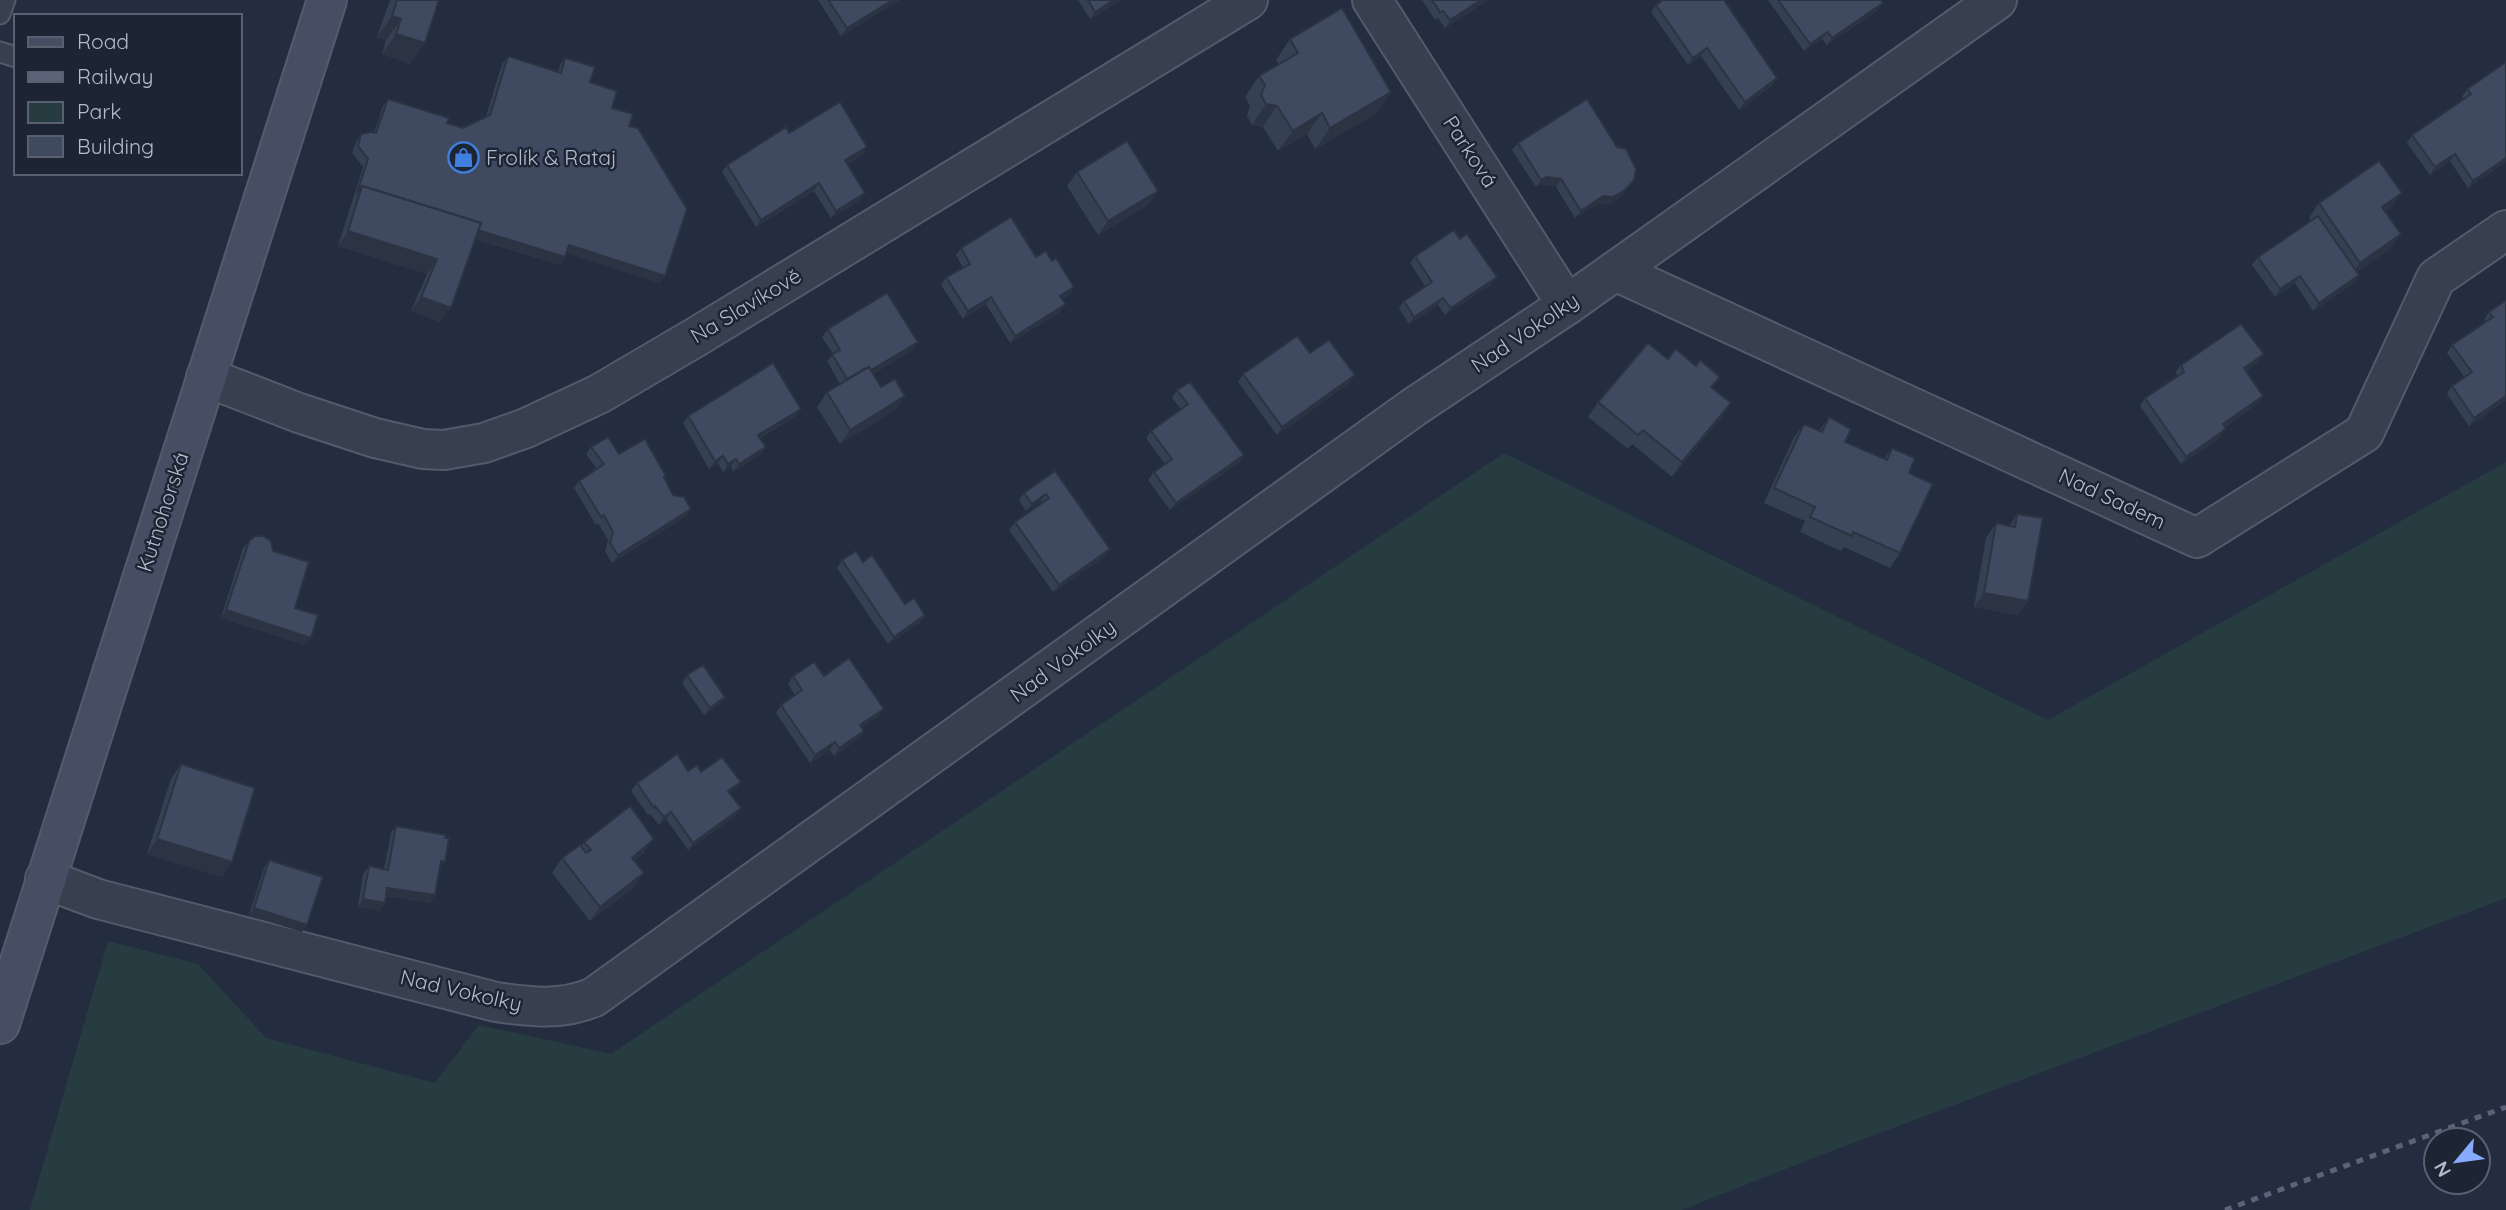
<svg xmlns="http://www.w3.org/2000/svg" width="2506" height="1210" font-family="Quicksand,sans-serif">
<rect width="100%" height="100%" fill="#242d40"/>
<polygon fill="#263c41" points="1504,453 2048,720 2506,462 2506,898 1834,1150 1682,1210 30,1210 108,941 198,964 266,1038 435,1083 479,1025 611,1054"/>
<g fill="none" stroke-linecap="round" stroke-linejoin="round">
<defs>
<g id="lane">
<polyline points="0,14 5,0"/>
<polyline points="0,52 16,57"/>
</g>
<g id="street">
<polyline points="1372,0 1567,305"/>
<polyline points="1615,271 2197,538 2364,433 2436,278 2506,230"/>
<polyline points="206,377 299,413 375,438 423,449 444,450 484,443 526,428 599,394 696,337 1248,0"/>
<path d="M45,879l53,20 398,103c34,5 66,9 98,-5l820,-590 153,-102 430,-305"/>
</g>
<polyline id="secondary" points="0,1024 327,0"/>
</defs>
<use href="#lane" stroke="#535b6b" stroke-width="23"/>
<use href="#street" stroke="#535b6b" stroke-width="42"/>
<use href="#secondary" stroke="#535b6b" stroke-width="42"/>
<use href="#lane" stroke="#384050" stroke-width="19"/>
<use href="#street" stroke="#384050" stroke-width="38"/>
<use href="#secondary" stroke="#464e63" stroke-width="38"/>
<polyline stroke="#5a6377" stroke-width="5" stroke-dasharray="7 7" stroke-linecap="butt" points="2225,1210 2506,1107"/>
</g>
<g fill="#364053">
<polygon points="390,0 439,0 410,64 382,54 386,40 377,37"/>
<polygon points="818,0 900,0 841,36"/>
<polygon points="1078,0 1121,0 1090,19"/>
<polygon points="1422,0 1488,0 1445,28 1438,18 1435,20"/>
<polygon points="1768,0 1881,0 1878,10 1827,45 1822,39 1804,51"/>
<polygon points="1656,5 1777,78 1772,86 1739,110 1701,56 1688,65 1651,12"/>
<polygon points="1290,39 1391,92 1377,113 1315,149 1307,134 1278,151 1263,127 1252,125 1247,116 1250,106 1245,97 1259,76 1279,65 1276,60"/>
<polygon points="508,56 558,72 560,65 565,58 629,126 660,283 567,253 560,265 475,239 440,322 411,311 427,274 338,246 363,167 352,153 356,142 361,134 374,133 383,106 388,99 447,123 463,128 486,116 502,64"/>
<polygon points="2506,62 2506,162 2468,188 2450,161 2430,175 2407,143 2412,135 2464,99 2462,97 2467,89"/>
<polygon points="789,133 867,147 862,155 847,164 859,201 831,218 814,191 756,227 722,172 727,165"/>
<polygon points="1518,143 1634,180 1621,196 1608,205 1598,203 1575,218 1556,187 1541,184 1536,187 1512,150"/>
<polygon points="1077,172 1158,191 1148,205 1098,235 1067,186"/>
<polygon points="2319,203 2391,208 2385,212 2401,234 2390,249 2357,272 2359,275 2354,283 2313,311 2295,283 2275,297 2252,265 2258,257 2311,221 2309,218"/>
<polygon points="961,248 1036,257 1074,287 1069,295 1062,299 1060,312 1010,343 986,304 963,319 941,285 946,277 963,268 956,255"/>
<polygon points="1415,256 1492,284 1445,315 1438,305 1409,324 1399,308 1404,301 1425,286 1410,263"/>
<polygon points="2506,300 2506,400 2469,426 2447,394 2452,386 2465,378 2447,353 2452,345 2486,322 2484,320 2489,312"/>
<polygon points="828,329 918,342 912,350 873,374 895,410 840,444 817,407 827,392 840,384 827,361 833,354 822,337"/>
<polygon points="1668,359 1696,366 1720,377 1712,388 1731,403 1721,418 1672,477 1632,444 1628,449 1588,417 1598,402"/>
<polygon points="2258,362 2246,371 2263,396 2258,403 2225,427 2221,437 2181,464 2140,406 2145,398 2177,376 2176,372 2181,365"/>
<polygon points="1243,374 1349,383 1277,435 1238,382"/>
<polygon points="1177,390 1244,455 1239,463 1170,510 1148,480 1154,472 1165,464 1146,438 1151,431 1181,409 1172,398"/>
<polygon points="801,409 796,416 760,438 766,447 760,455 733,472 731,467 723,472 718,463 709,469 683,423 688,416"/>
<polygon points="1829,417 1845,442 1884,459 1892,448 1909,473 1900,553 1890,568 1844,547 1841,551 1800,532 1805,521 1764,503 1793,439 1804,424 1819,431"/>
<polygon points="591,447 619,454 666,476 665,478 673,495 691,509 686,516 612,563 605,551 608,540 598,523 596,525 574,488 579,481 597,469 586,454"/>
<polygon points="1055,471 1110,549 1104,557 1053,592 1009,530 1015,522 1042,503 1041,501 1026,511 1019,500 1024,493"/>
<polygon points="2017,514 2028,601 2018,615 1974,607 1986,538 1996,523 2009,526"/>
<polygon points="249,541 273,551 295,608 305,645 221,618 243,548"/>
<polygon points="842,560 863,562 905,604 920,623 888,644 837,568"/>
<polygon points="687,675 720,704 704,715 682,683"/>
<polygon points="793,676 824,676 879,716 862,727 864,731 859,738 834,756 830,750 810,763 776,713 781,705 795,695 788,684"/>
<polygon points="181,764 222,877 147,854 171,779"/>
<polygon points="688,771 701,772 741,782 735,789 730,793 741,808 735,816 688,850 666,819 659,825 650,814 648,815 631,791 637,783"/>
<polygon points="396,826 440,869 430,903 386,896 385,903 380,911 358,907 363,874 369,866 384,869 391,833"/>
<polygon points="654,839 643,853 634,861 633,888 590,921 552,873 562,858 581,846 584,842"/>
<polygon points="269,860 302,932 249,915 264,868"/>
</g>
<g fill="#2c3443">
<polygon points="893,0 900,0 841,36 847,28"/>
<polygon points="1114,0 1121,0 1090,19 1095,12"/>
<polygon points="1481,0 1488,0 1445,28 1450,20"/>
<polygon points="1883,3 1878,10 1827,45 1832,38"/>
<polygon points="392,16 401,19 386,40 377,37"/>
<polygon points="1828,32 1822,39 1804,51 1810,44"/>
<polygon points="396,34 425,43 410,64 382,54"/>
<polygon points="1707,48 1701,56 1688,65 1693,58"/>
<polygon points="1777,78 1772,86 1739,110 1745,102"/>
<polygon points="1391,92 1377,113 1315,149 1330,128"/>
<polygon points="1266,104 1277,106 1263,127 1252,125"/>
<polygon points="1322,113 1307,134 1278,151 1293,131"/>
<polygon points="867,147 862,155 839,168 845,160"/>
<polygon points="2455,154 2450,161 2430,175 2435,167"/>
<polygon points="2506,158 2506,162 2468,188 2473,181"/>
<polygon points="1546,177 1561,179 1556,187 1541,184 1536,187 1541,180"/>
<polygon points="1634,180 1621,196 1608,205 1598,203 1575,218 1581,211 1603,196"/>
<polygon points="819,183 814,191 756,227 761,220"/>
<polygon points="1158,191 1148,205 1098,235 1108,221"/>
<polygon points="865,193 859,201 831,218 836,211"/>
<polygon points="2402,193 2391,208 2372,221 2382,207"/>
<polygon points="360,194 565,257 560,265 357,202"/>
<polygon points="348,231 437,259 427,274 338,246"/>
<polygon points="2401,234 2390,249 2350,277 2360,263"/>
<polygon points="569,245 665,276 660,283 564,253"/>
<polygon points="2359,275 2354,283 2313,311 2319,303"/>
<polygon points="2300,276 2295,283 2275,297 2280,289"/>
<polygon points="1497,277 1492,284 1445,315 1451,308"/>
<polygon points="1074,287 1069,295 1055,304 1060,296"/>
<polygon points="421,297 451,308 440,322 411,311"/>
<polygon points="991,297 986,304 963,319 968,311"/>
<polygon points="1443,298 1438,305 1409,324 1414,317"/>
<polygon points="1066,304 1060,312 1010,343 1015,336"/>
<polygon points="918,342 912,350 861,381 866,373"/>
<polygon points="2264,354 2258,362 2239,376 2244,368"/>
<polygon points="1355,375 1349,383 1277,435 1282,427"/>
<polygon points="905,396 895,410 840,444 850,430"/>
<polygon points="2263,396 2258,403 2218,431 2223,424"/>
<polygon points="2506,396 2506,400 2469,426 2474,418"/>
<polygon points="1731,403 1721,418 1672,477 1682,462"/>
<polygon points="801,409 796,416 752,442 758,435"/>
<polygon points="2226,429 2221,437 2181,464 2186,457"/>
<polygon points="766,447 760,455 733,472 739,464"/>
<polygon points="1244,455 1239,463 1170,510 1176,503"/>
<polygon points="723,456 718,463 709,469 715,461"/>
<polygon points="736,459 731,467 723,472 728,464"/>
<polygon points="1046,494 1041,501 1026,511 1032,504"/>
<polygon points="691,509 686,516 612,563 618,555"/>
<polygon points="1110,549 1104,557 1053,592 1059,585"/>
<polygon points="1984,593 2028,601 2018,615 1974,607"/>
<polygon points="226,610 311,638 305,645 221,618"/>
<polygon points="925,615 920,623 888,644 894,637"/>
<polygon points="725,697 720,704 704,715 710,708"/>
<polygon points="884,709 879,716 855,732 860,725"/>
<polygon points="864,731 859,738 834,756 839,748"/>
<polygon points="835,742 830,750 810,763 815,755"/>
<polygon points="741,782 735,789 723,798 728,791"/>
<polygon points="741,808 735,816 688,850 693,843"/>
<polygon points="671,812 666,819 659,825 664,817"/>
<polygon points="157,839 232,862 222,877 147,854"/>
<polygon points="654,839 643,853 622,872 632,858"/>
<polygon points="644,873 633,888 590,921 600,907"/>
<polygon points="387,888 435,895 430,903 382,895"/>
<polygon points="363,899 385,903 380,911 358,907"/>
<polygon points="254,908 307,925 302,932 249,915"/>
</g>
<g fill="#3f4a60" stroke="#2c3443" stroke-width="2">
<polygon points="397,0 439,0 425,43 396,34 401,19 392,16"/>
<polygon points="828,0 893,0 847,28"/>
<polygon points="1088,0 1114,0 1095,12"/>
<polygon points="1432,0 1481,0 1450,20 1443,11 1440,12"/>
<polygon points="1663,0 1724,0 1777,78 1745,102 1707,48 1693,58 1656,5"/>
<polygon points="1778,0 1881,0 1883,3 1832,38 1828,32 1810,44"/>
<polygon points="1342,8 1391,92 1330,128 1322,113 1293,131 1277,106 1266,104 1261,95 1265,85 1259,76 1298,53 1290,39"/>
<polygon points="508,56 561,73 565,58 595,67 590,82 617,91 612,108 633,114 629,126 638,128 687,209 665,276 569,245 565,257 478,230 481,223 362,186 357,193 368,159 358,146 361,134 371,132 376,133 388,99 449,118 447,123 463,128 490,115"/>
<polygon points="2506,62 2506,158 2473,181 2455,154 2435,167 2412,135 2471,94 2467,89"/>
<polygon points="1587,99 1617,147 1626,149 1636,169 1634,180 1626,189 1613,197 1603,196 1581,211 1561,179 1546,177 1541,180 1518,143"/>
<polygon points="840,102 867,147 845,160 865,193 836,211 819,183 761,220 727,165 786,127 789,133"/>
<polygon points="1127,141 1158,191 1108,221 1077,172"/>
<polygon points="2379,161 2402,193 2382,207 2401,234 2360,263 2319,203"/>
<polygon points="362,186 481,223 451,308 421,297 437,259 348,231"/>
<polygon points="2318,216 2359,275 2319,303 2300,276 2280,289 2258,257"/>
<polygon points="1011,217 1036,257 1046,251 1052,261 1056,258 1074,287 1060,296 1066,304 1015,336 991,297 968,311 946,277 970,264 961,248"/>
<polygon points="1454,230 1460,239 1467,234 1497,277 1451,308 1443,298 1414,317 1404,301 1432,282 1415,256"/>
<polygon points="887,293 918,342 871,370 869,367 864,370 864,369 847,379 832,354 840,350 828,329"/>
<polygon points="2506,300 2506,396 2474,418 2452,386 2472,372 2452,345 2493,317 2489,312"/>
<polygon points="2241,324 2264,354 2244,368 2263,396 2223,424 2226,429 2186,457 2145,398 2184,372 2181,365"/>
<polygon points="1297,336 1310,353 1329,340 1355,375 1282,427 1243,374"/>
<polygon points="1648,343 1668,359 1676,349 1696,366 1700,360 1720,377 1711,387 1731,403 1682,462 1643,430 1638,435 1598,402"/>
<polygon points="773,363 801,409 758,435 766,447 739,464 736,459 728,464 723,456 715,461 688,416"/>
<polygon points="869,367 881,387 895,379 905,396 850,430 827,392"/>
<polygon points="1190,382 1244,455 1176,503 1154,472 1172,459 1151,431 1188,404 1177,390"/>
<polygon points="1829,417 1851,429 1845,442 1887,460 1892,448 1915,458 1909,473 1933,484 1900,553 1853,532 1852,536 1810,517 1815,507 1774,488 1804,424 1822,432"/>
<polygon points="608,437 619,454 645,439 666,476 664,477 673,495 684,497 691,509 618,555 610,543 613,532 604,515 601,517 579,481 604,464 591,447"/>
<polygon points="1055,471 1110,549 1059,585 1015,522 1049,498 1046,494 1032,504 1024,493"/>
<polygon points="2017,514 2043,518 2028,601 1984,593 1996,523 2015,527"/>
<polygon points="255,536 263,536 271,541 273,551 309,562 295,608 318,615 311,638 226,610 249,541"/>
<polygon points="856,551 863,562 872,555 905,604 914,598 925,615 894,637 842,560"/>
<polygon points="849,658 884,709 860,725 864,731 839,748 835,742 815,755 781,705 802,690 793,676 814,662 824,676"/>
<polygon points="703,665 725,697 710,708 687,675"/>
<polygon points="677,754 688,771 697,765 701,772 722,757 741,782 728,791 741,808 693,843 671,812 664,817 655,806 654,808 637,783"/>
<polygon points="181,764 255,788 232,862 157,839"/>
<polygon points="630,806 654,839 632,858 644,873 600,907 562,858 580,845 586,853 591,850 584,842"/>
<polygon points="396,826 446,835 445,838 449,838 445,862 441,861 435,895 387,888 385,903 363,899 369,866 388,870"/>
<polygon points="269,860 323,877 307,925 254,908"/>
</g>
<defs>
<symbol id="shop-ring" viewBox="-11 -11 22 22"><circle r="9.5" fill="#1d2535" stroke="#3f7fe0" stroke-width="1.5"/><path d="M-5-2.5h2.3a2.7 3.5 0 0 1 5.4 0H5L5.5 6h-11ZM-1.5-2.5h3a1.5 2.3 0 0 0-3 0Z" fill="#3f7fe0"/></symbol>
</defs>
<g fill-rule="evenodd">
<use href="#shop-ring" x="446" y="140" width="35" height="35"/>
</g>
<g text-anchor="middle" stroke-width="5" stroke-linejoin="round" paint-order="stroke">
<g font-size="21" fill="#b4bbcb" stroke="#1d2535">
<text transform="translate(1470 152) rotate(57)" y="7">Parková</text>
<text transform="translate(746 306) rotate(-31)" y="7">Na Slavíkově</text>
<text transform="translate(1525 333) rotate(-34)" y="7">Nad Vokolky</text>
<text transform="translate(2112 499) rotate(25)" y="7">Nad Sadem</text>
<text transform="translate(163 512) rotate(-72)" y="7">Kutnohorská</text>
<text transform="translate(1063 661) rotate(-36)" y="7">Nad Vokolky</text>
<text transform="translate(461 991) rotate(13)" y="7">Nad Vokolky</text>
</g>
<g font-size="21" fill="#b4bbcb" stroke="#1d2535" text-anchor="start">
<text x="486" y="165">Frolík &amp; Rataj</text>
</g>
</g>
<rect x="14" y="14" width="228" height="161" fill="#1d2535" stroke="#596171" stroke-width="2"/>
<rect x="28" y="37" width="35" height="10" fill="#464e63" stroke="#596171" stroke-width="2"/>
<text x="77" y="49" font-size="21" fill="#b4bbcb">Road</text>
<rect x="28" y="72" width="35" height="10" fill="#5a6377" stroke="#596171" stroke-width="2"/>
<text x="77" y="84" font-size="21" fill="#b4bbcb">Railway</text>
<rect x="28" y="102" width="35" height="21" fill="#263c41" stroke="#596171" stroke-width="2"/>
<text x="77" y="119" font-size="21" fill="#b4bbcb">Park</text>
<rect x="28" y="136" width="35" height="21" fill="#3f4a60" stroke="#596171" stroke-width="2"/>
<text x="77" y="154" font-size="21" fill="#b4bbcb">Building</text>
<g transform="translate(2457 1161) rotate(241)"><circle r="33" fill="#1d2535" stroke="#596171" stroke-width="2"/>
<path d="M0-5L12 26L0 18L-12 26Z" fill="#87abfc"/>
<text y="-10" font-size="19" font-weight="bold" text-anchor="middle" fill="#b4bbcb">N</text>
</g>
</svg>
